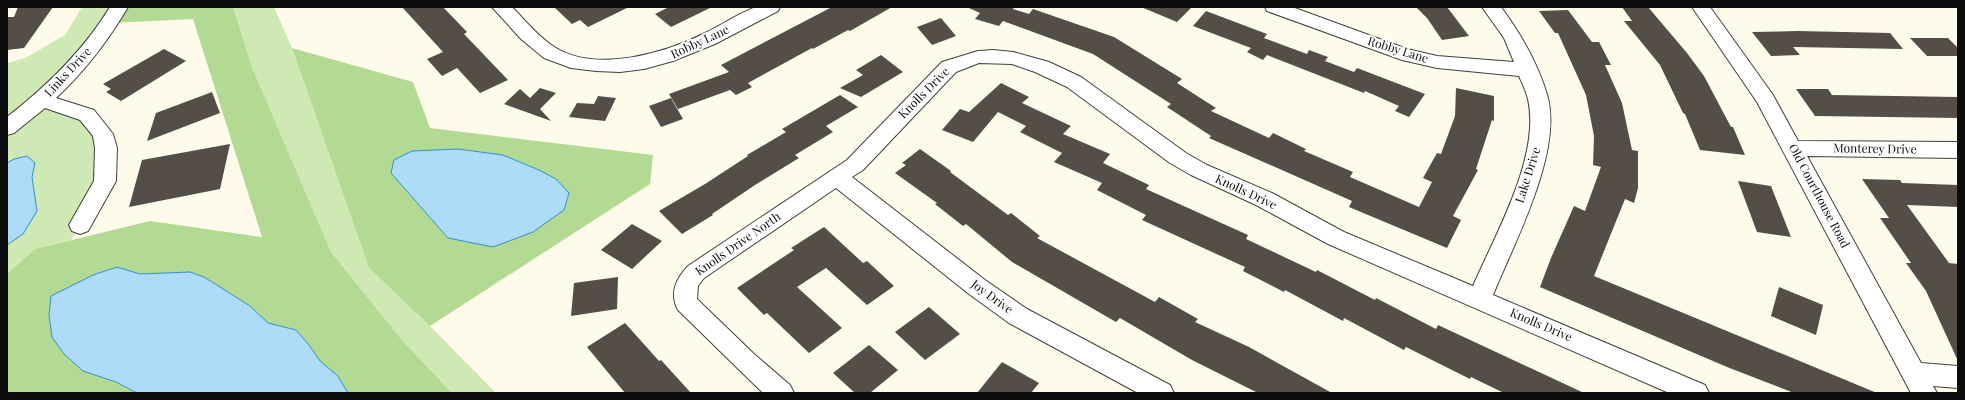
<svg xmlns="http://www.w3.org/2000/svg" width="1965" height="400" font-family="'Playfair Display',serif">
<rect width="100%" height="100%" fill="#fffbea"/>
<g fill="#cfe9b4">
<polygon points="82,7 119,7 41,100 87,115 103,134 105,181 71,240 35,249 7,274 7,63 25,58 65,35"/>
<polygon points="233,7 274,7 292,48 369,268 430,326 496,393 452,393 401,339 331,252 252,67"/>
</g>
<g fill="#b2da93" fill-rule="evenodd">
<polygon points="119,7 233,7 252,67 331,252 401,339 452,393 348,393 338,376 320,361 309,345 296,330 268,323 250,306 204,277 190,272 140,274 117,267 93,275 77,284 116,382 137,393 7,393 7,274 35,249 150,221 262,237 193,19 110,23"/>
<path d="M292,48l121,34 17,46 223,27 -3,29 -220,142 -61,-58zM503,155l36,15 17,9 -108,59 -57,-65z"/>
</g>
<g fill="#aedbf7" stroke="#348fcf">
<polygon points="458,149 503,155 539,170 556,179 569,193 564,210 533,232 493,247 448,238 391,173 394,160 412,151"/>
<polygon points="27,156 35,163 32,177 37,211 23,234 7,245 7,163 14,159"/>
<polygon points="117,267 140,274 190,272 204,277 250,306 268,323 296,330 309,345 320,361 338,376 348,393 137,393 116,382 83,371 64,354 52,337 49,315 51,296 93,275"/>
</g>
<g fill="#544d48">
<polygon points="18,7 53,7 24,48 7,50 7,17 14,17"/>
<polygon points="402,7 443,7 467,32 464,34 508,80 480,93 457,68 442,76 427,59 443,52"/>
<polygon points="554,7 629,7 588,27 580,20 572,24"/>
<polygon points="669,7 712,7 671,27 655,14"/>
<polygon points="832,7 892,7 850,31 848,30 813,49 812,48 748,83 752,87 736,95 730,90 678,109 669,94 729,72 721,65"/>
<polygon points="969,7 1014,7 1013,9 1029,14 1033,9 1114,37 1182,79 1177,83 1216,108 1211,111 1269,138 1273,133 1306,149 1304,151 1353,172 1350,177 1419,207 1432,182 1423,178 1437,153 1441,154 1455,116 1456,88 1494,96 1494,121 1492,120 1476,169 1478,170 1453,216 1461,220 1447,248 1349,207 1352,201 1209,138 1211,136 1167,107 1171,104 1093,54 1003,21 999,26 975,19 980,13 969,8"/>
<polygon points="1141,7 1192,7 1177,22"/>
<polygon points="1416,7 1447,7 1469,36 1442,40 1427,18"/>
<polygon points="1622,7 1648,7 1687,53 1704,76 1731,127 1733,127 1745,155 1700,150 1685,114 1683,113 1660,65 1624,21 1632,21"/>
<polygon points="1568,10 1592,42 1599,42 1611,65 1605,65 1622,103 1632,150 1638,151 1638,188 1634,203 1625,199 1594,276 1877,393 1794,393 1727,367 1540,287 1551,258 1574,206 1585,211 1601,167 1593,165 1594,136 1586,95 1558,33 1555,33 1539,11"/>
<polygon points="1206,11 1267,34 1264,38 1307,54 1309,50 1328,57 1325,61 1354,72 1357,68 1425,94 1409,117 1395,111 1399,106 1365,91 1364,93 1267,55 1263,60 1247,52 1251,48 1193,26"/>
<polygon points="941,18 956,36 932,45 917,27"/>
<polygon points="1798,31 1890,33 1903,49 1793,47 1800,55 1771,56 1752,32"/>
<polygon points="1910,38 1948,38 1958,48 1958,56 1927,56"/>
<polygon points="164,49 186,61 121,101 106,92 111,89 103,84"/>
<polygon points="881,55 903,72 861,97 840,88 863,75 856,70"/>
<polygon points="1001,83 1029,97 1022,103 1071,126 1063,134 1110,154 1103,163 1149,185 1146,189 1248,235 1246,239 1316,272 1317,270 1375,300 1376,298 1436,329 1438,325 1584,393 1504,393 1471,377 1470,379 1406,347 1404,350 1344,318 1343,321 1285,290 1284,292 1243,271 1245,267 1142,220 1146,215 1097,190 1102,183 1054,162 1062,153 1020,132 1026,126 998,112 973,142 942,130 960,109 969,112"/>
<polygon points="540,88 556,93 540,109 551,121 504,104 520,89 530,98"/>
<polygon points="1796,89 1828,89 1832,95 1958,97 1958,118 1815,116"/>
<polygon points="212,92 220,113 147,141 156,113"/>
<polygon points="840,95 858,107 826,126 833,132 795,155 799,158 755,185 712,214 713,215 682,234 659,211 705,184 748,156 747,155 786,132 782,129"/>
<polygon points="598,96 616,98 605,121 569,117 577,103 594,104"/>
<polygon points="671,98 683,119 661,127 649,106"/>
<polygon points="230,144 220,189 129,207 142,160"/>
<polygon points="920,149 951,171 950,172 1008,215 1011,213 1040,236 1037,238 1155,302 1159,297 1198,319 1195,322 1249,347 1332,393 1258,393 1192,360 1120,318 1116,322 1012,262 966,224 963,226 935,204 937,203 895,173 906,165 902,163"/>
<polygon points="1862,179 1900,180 1902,183 1958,185 1958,207 1907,205 1949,263 1958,264 1958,361 1926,291 1906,263 1911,263 1880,218 1889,218"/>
<polygon points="1738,181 1771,186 1791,237 1757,232"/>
<polygon points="632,224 662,241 632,269 601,250"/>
<polygon points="824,227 863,263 867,261 894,286 867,305 826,268 797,287 842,328 809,353 767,313 764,315 737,288 794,250 791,248"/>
<polygon points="618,277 617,309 571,316 574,283"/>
<polygon points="1779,287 1823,305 1816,335 1771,316"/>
<polygon points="929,307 960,334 925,360 895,332"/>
<polygon points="625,323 659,361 661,360 691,393 625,393 587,347"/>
<polygon points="869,345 898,370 870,393 855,393 833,373"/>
<polygon points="1002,362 1039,383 1031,393 977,393"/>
</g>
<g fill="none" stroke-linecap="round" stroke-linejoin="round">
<defs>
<g id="minor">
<path d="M110,7h18c-20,34 -43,64 -72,91l38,12 19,24 4,14 -1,33 -28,50 -8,3 -8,-3 -3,-6 25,-44 1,-33 -2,-12 -13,-16 -35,-12 -31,25 -7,2v-18c40,-31 76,-66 103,-110z"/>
<path d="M492,7h20c14,14 27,31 44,41 41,25 110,5 149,-15 15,-7 36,-21 51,-26 7,-2 17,0 24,0l-2,4 -63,33 -42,17 -29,8 -24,3 -24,-1 -25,-3 -27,-10 -23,-19z"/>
<path d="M1265,7h27l115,42 30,7 77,6 -10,-24 -22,-31h19c20,27 38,58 47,91 14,56 -34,145 -55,197l212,90 4,8h-40l-341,-149 -72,-39 -65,-30 -21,-12 -103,-76 -32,-15 -23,-8 -33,-1 -23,9 -93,98 -11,7 133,103 42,29 143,76 4,8h-36l-129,-70 -40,-29 -133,-106 -132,90 -6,8 -1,13 57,55 36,31 4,8h-31l-85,-83c-9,-17 -2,-31 10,-44l159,-106 95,-98 36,-11 15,-1 20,2 36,10 32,15 105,76 21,12 65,28 72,39 129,54c22,-51 68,-130 55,-187 -2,-8 -6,-16 -9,-23l-82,-8 -35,-8 -135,-49z"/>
<polygon points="1692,7 1710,7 1773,95 1798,141 1958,142 1958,158 1807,156 1921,363 1958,366 1958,388 1933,386 1937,393 1911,393 1757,102"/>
</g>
</defs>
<use href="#minor" stroke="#3f3f3f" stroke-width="2"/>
<use href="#minor" fill="#fff" fill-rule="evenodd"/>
</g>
<g text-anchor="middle" stroke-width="4" stroke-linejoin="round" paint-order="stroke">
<g font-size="12" fill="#0c0c0c" stroke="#fff">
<text transform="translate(700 42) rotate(-25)" y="4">Robby Lane</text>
<text transform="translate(1398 50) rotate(17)" y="4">Robby Lane</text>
<text transform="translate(68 72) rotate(-47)" y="4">Links Drive</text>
<text transform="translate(924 93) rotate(-45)" y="4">Knolls Drive</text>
<text transform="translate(1875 149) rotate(1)" y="4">Monterey Drive</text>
<text transform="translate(1528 175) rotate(-72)" y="4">Lake Drive</text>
<text transform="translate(1246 192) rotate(25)" y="4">Knolls Drive</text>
<text transform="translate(1819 196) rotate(62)" y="4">Old Courthouse Road</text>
<text transform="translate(738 244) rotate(-35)" y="4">Knolls Drive North</text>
<text transform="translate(992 297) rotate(36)" y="4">Joy Drive</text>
<text transform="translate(1541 325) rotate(23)" y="4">Knolls Drive</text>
</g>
</g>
<rect width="1965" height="400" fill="none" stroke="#0c0c0c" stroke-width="16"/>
</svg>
